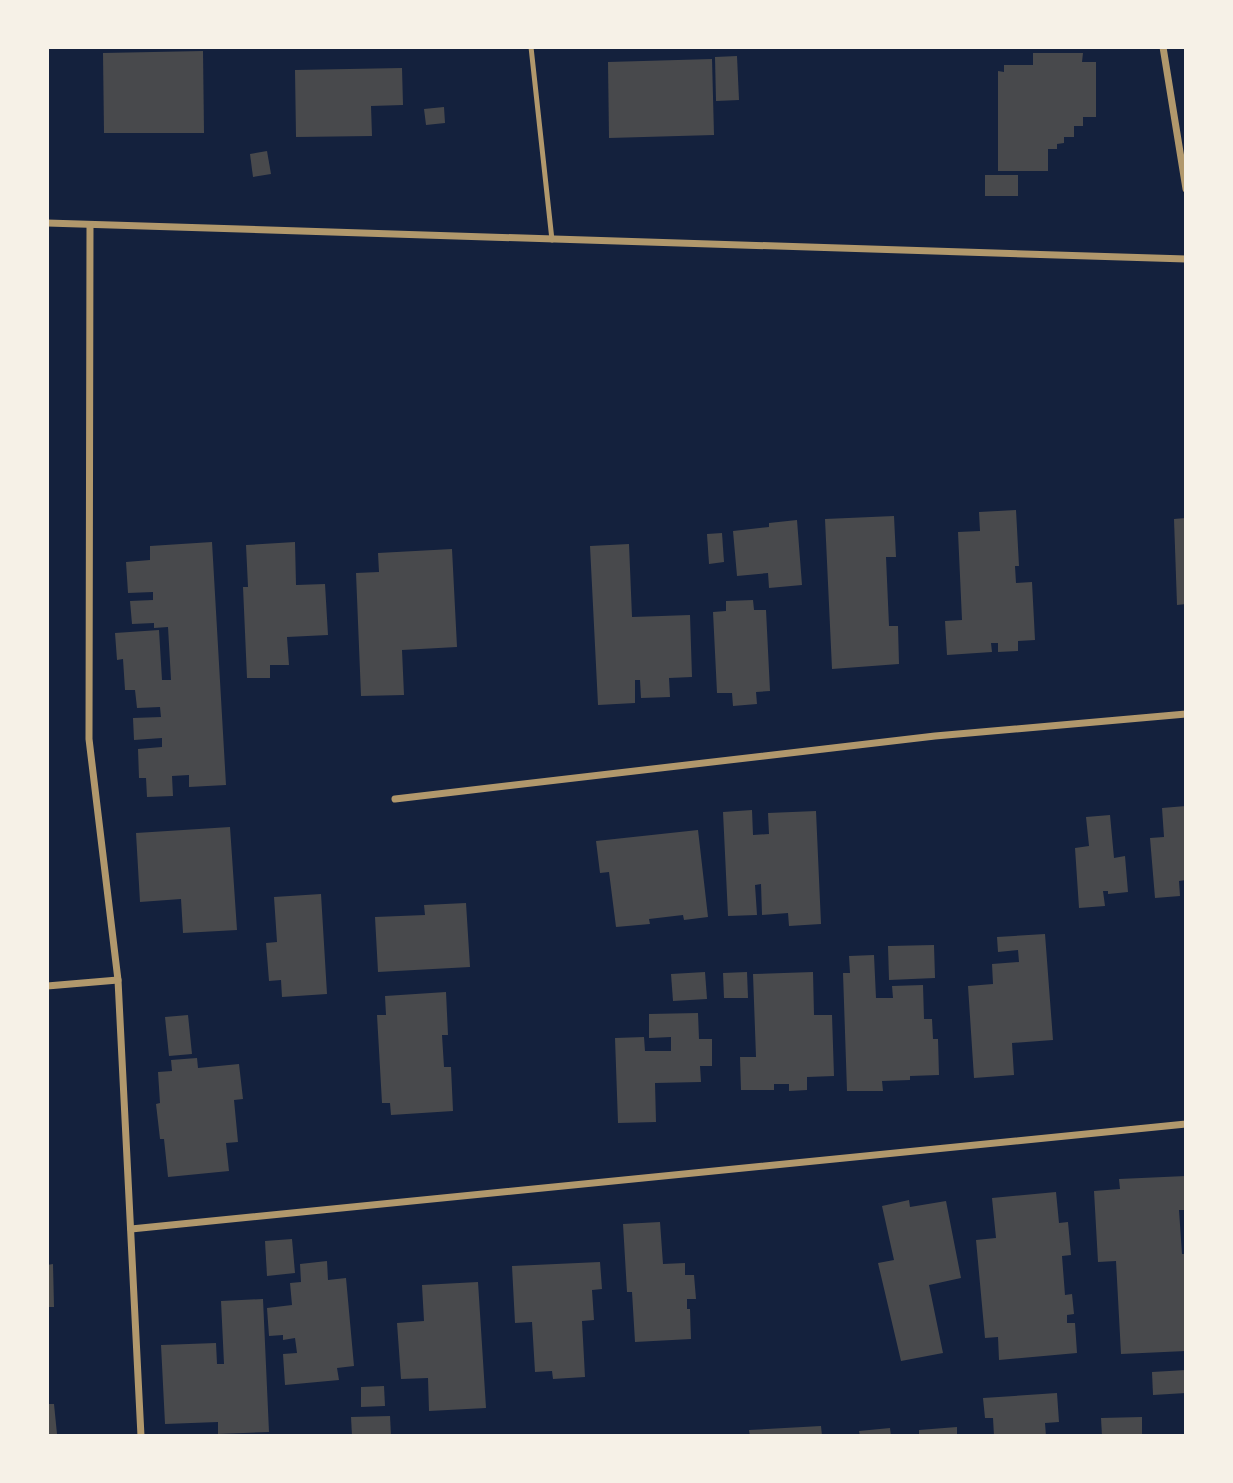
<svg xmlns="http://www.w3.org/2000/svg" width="1233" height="1483" font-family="'IBM Plex Sans',sans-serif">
<rect width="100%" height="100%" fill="#14213d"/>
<g fill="#48494c">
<polygon points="203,51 204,133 104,133 103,53"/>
<polygon points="1033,53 1083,53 1082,62 1096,62 1096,117 1083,117 1083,126 1074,126 1074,137 1064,137 1064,143 1057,144 1057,149 1048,149 1048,171 998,171 998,71 1004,72 1004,65 1033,65"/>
<polygon points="737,56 739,100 716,101 715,57"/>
<polygon points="712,59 714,135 609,138 608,62"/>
<polygon points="402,68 403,105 371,106 372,136 296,137 295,70"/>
<polygon points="444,107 445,123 426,125 424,109"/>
<polygon points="267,151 271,174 253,177 250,154"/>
<rect x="985" y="175" width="33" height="21"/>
<polygon points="1016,510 1019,566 1015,566 1016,583 1032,582 1035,640 1018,641 1018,651 998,652 998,643 991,643 992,652 947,655 945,621 962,620 958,532 980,531 979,512"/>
<polygon points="894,516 896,557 886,557 889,626 898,626 899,664 832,669 825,519"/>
<polygon points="1186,518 1186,604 1177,605 1174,519"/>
<polygon points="797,520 802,585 769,588 768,573 737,576 733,531 769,527 769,523"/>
<polygon points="722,533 724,562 709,564 707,534"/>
<polygon points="212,542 226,785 189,787 189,775 172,776 173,796 147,797 146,778 139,778 138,749 162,747 162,738 134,740 133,718 161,717 160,707 137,708 135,690 125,690 123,659 117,660 115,633 159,630 162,680 171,680 168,627 154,628 154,623 132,624 130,601 153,600 153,592 128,593 126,562 150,560 150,546"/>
<polygon points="295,542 296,585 325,584 328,635 287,637 289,665 270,665 270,678 247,678 243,587 248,587 246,545"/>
<polygon points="629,544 632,617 690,615 692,677 669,678 670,697 641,698 640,680 635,680 635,703 598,705 590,546"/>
<polygon points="452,549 457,647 402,650 404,695 361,696 356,573 379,572 378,553"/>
<polygon points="753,600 754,610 766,610 770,691 756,692 757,704 733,706 732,693 717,693 713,612 726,611 726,601"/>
<polygon points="1186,806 1186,880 1179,881 1180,896 1155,898 1150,838 1164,837 1162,808"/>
<polygon points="752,810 753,835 769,834 768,813 816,811 821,924 789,926 788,913 762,915 761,884 755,885 757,915 728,916 723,812"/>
<polygon points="1110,815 1114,858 1125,856 1128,892 1108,894 1108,891 1103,891 1105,906 1079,908 1075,848 1089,846 1086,817"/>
<polygon points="230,827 237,930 183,933 181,899 140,902 136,833"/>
<polygon points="698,830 708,917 684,920 683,915 649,919 650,924 616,927 609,872 600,873 596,841"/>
<polygon points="321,894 327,994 282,997 281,980 269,981 266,943 277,942 274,897"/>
<polygon points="466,903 470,967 378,972 375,917 425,915 424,905"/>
<polygon points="1045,934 1053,1040 1012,1043 1014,1075 974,1078 968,986 993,984 992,964 1019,962 1018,950 998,952 997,937"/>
<polygon points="934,945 935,978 889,980 888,946"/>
<polygon points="874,955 876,998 893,998 892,986 923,985 924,1019 932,1019 933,1039 938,1039 939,1075 910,1076 910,1080 882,1081 883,1091 847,1091 843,973 850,973 849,956"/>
<polygon points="705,972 707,999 673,1001 671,974"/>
<polygon points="747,972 748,998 724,998 723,973"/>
<polygon points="813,972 814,1015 832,1015 834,1076 807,1077 807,1090 789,1091 789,1084 774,1084 774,1090 741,1090 740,1057 756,1057 753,974"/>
<polygon points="446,992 448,1035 442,1035 444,1067 451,1067 453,1111 391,1115 390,1103 382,1103 377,1015 386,1015 385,996"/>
<polygon points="698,1013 699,1039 712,1039 712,1066 700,1066 701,1082 655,1083 656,1122 618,1123 615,1038 644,1037 645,1051 671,1051 671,1037 649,1038 649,1014"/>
<polygon points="188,1015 192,1054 169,1056 165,1017"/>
<polygon points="197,1058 198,1068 239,1064 243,1099 234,1100 238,1142 226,1143 229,1171 168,1177 164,1139 160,1139 156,1104 160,1103 158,1072 172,1071 171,1060"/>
<polygon points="1186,1176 1186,1210 1179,1210 1182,1254 1186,1254 1186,1351 1121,1354 1116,1261 1098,1262 1094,1191 1120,1189 1119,1179"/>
<polygon points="1056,1192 1059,1223 1068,1222 1071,1255 1062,1256 1065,1295 1072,1294 1074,1314 1067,1315 1067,1323 1075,1323 1077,1353 999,1360 998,1337 985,1338 976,1240 996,1238 992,1198"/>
<polygon points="909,1200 910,1207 946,1201 961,1278 929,1285 943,1353 901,1361 878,1263 894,1260 882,1206"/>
<polygon points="660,1222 663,1264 685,1263 685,1275 694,1275 696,1299 687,1299 687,1309 690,1309 691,1339 635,1342 632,1292 627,1292 623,1224"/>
<polygon points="292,1239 295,1273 267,1276 265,1241"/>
<polygon points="327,1261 328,1280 346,1278 354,1366 337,1368 339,1380 285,1385 283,1354 297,1353 295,1338 283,1340 283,1335 269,1336 267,1308 292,1305 290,1283 301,1282 300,1264"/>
<polygon points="600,1262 602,1289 592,1290 594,1320 582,1321 585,1377 553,1379 552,1371 535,1372 532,1322 515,1323 512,1266"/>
<polygon points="53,1264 54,1307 47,1307 47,1265"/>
<polygon points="478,1282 486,1408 429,1411 428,1378 401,1379 397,1323 424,1321 422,1285"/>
<polygon points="263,1299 269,1432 218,1434 218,1422 165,1424 161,1345 216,1343 217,1364 224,1364 221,1301"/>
<polygon points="1186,1370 1186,1393 1153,1395 1152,1372"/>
<polygon points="384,1386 385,1406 361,1407 361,1387"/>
<polygon points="1057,1393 1059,1422 1045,1423 1046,1436 994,1436 993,1418 985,1418 983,1398"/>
<polygon points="47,1404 54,1404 57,1434 47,1435"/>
<polygon points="390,1416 391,1436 352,1436 351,1417"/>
<polygon points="1142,1417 1142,1436 1102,1436 1101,1418"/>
<polygon points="821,1426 822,1436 750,1436 749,1430"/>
<polygon points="957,1427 957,1436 919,1436 919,1430"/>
<polygon points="890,1428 891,1436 860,1436 859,1431"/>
</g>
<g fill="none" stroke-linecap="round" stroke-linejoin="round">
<polyline stroke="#b1986c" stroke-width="5" points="531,47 552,240"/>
<g stroke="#b1986c" stroke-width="7">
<polyline points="1163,47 1186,189"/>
<polyline points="47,223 1186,259"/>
<polyline points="90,225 89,739 118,980 141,1436"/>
<polyline points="395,799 935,736 1186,714"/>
<polyline points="47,986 118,980"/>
<polyline points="131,1229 1186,1124"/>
</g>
</g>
<rect width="1233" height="1483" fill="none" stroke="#f6f1e7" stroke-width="98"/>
</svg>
